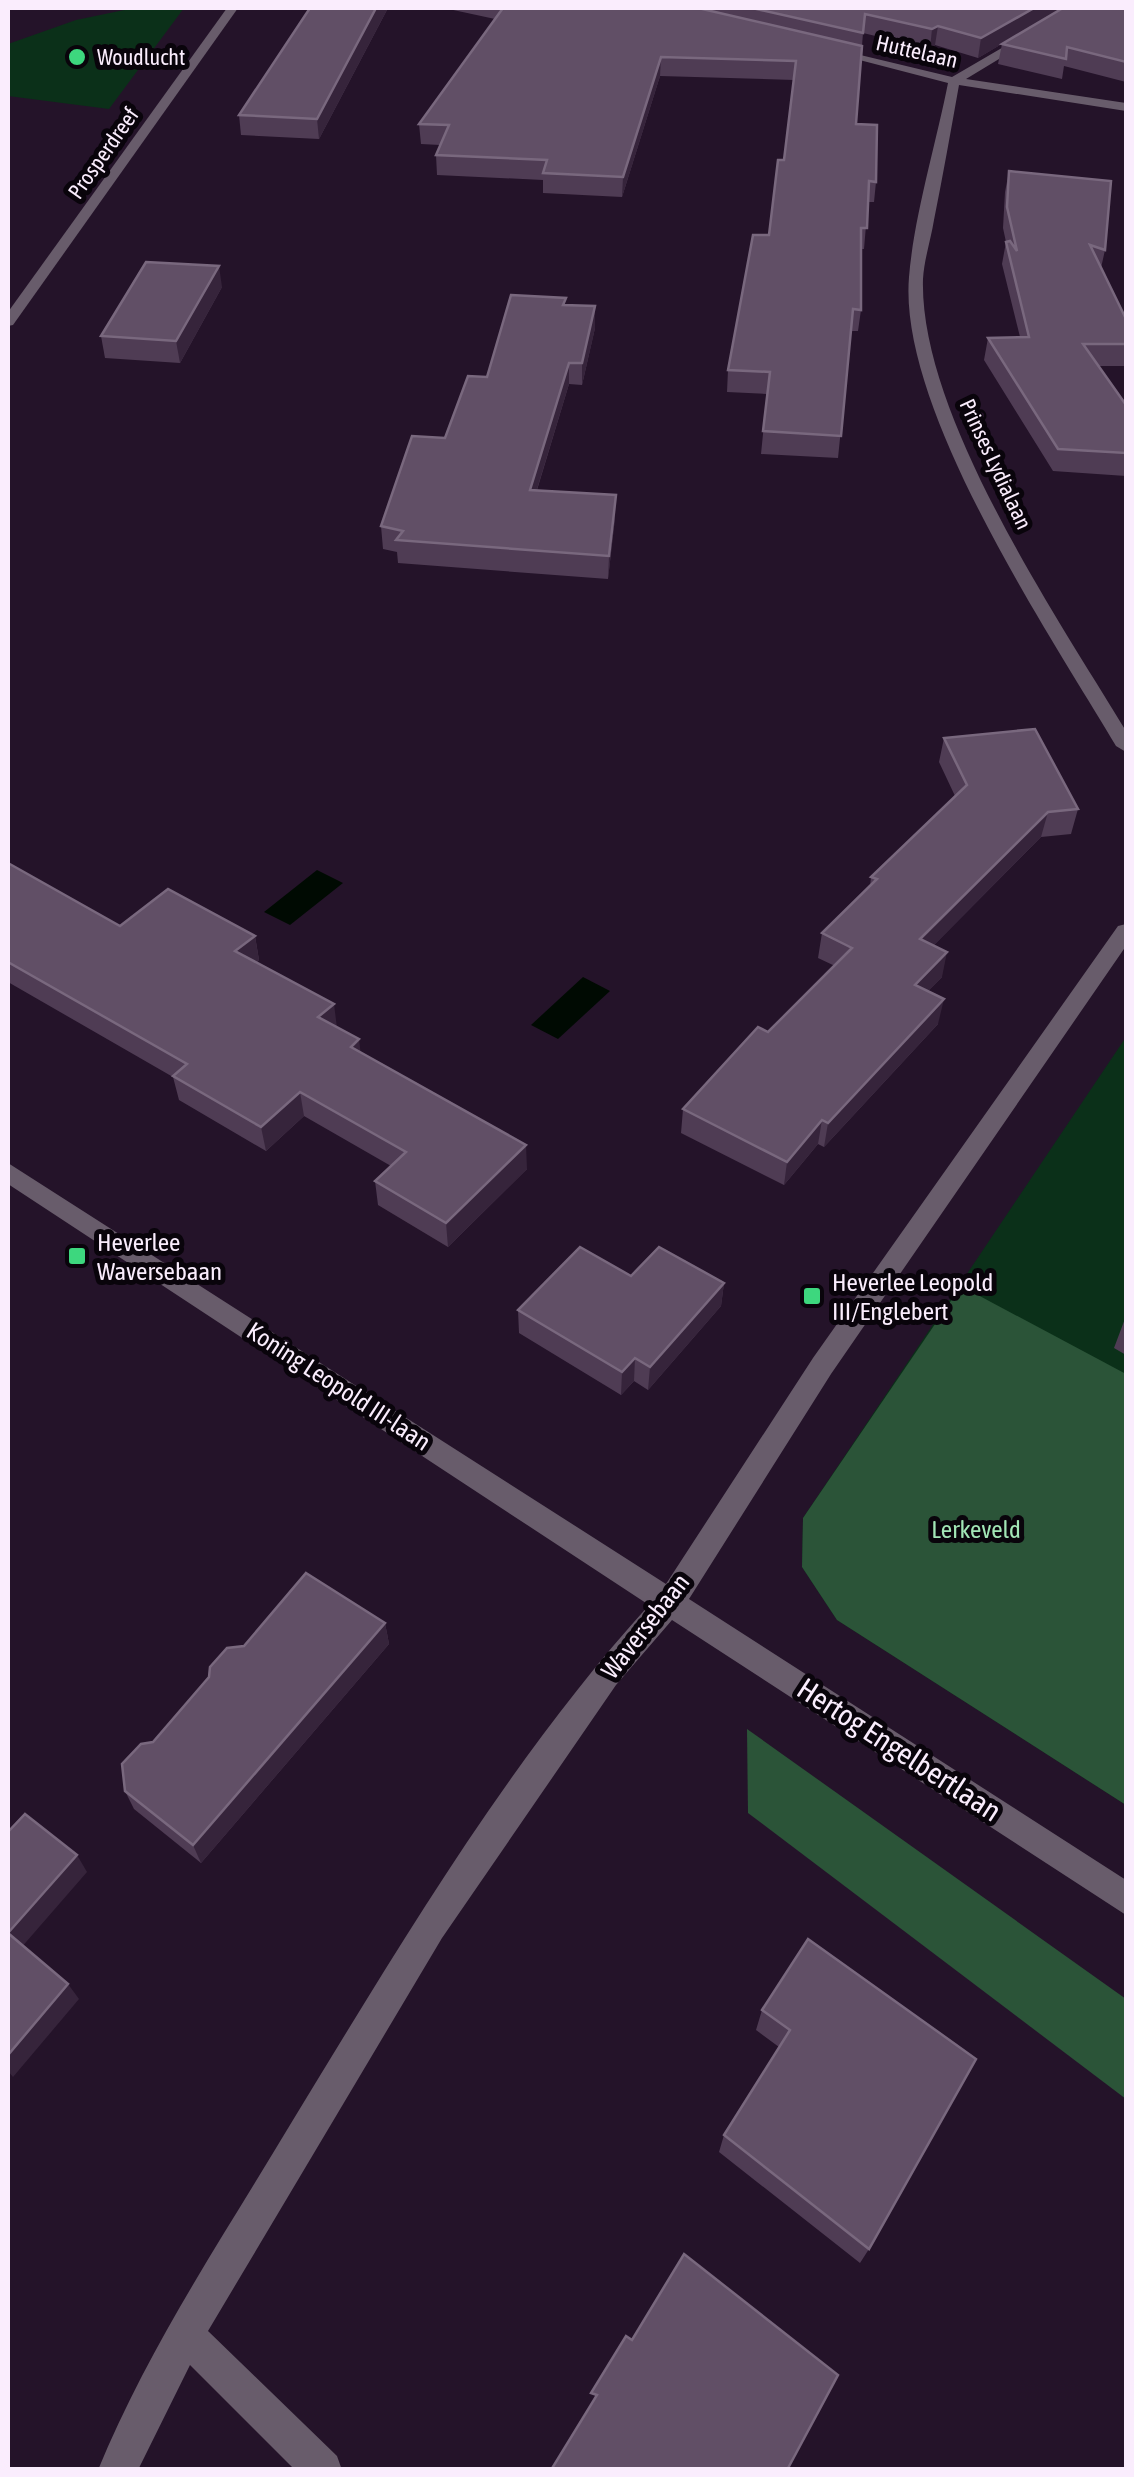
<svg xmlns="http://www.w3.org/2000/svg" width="1134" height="2477" font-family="'Asap Condensed',sans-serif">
<rect width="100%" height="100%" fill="#241329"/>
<g fill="#0b3019">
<polygon points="134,8 184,8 109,109 8,96 8,44 76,20"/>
<polygon points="1126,1037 1126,1805 837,1620 802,1567 803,1518"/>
</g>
<g fill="#2b5438">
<polygon points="961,1286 1126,1374 1126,1805 837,1620 802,1567 803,1518"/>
<polygon points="747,1729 1126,1999 1126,2099 748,1813"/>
</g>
<g fill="#000a02">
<polygon points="317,870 343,883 290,925 264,912"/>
<polygon points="583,977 610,991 558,1039 531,1025"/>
</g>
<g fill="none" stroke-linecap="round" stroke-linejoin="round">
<g fill="#685c6b" fill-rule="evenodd">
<polygon points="227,8 238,8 13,325 8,326 8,312"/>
<path d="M1070,8h13l-117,71 160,24v8l-167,-26c-8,45 -16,90 -25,135 -3,19 -10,40 -11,59 -4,135 134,338 203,452v21l-10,-6c-67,-113 -218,-337 -207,-469 5,-61 27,-133 39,-194l-127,-33 6,-3 125,30z"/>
<path d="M1126,924v22l-295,428 -142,225 437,281v35l-454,-295 -56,65 -174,253 -234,393 129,125 5,14h-47l-105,-105 -52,105h-40c51,-124 127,-236 195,-350 108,-177 216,-360 356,-515l-641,-421v-21l658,421 147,-226 305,-432z"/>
</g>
</g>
<g fill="#4f3c54">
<polygon points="310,8 388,8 319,139 241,135 239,115"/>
<polygon points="444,8 1126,8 1126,82 1064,66 1062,79 998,64 1002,44 1059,10 978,58 935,45 930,49 863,33 856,124 876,182 874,202 868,202 864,249 861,249 861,310 858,331 851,331 838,458 761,454 767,394 727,392 728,370 769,235 784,160 794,80 660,76 622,197 543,193 543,180 437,175 436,155 440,145 421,144 419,124 495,19"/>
<polygon points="1009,171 1105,250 1101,268 1126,319 1126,366 1099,366 1126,405 1126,476 1053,471 984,360 988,338 1020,337 1002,264 1006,242 1003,228 1005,192"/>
<polygon points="222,287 180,363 105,358 101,336"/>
<polygon points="566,305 595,328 582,385 569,384 537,490 615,518 608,579 398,563 397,552 383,549 381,526 487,377"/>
<polygon points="944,738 1078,809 1071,834 1041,837 933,946 942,977 928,991 938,1024 824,1147 818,1144 784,1185 681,1133 683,1109 768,1032 835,966 818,958 822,933 870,887 871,877 955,796 939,762"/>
<polygon points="8,863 120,926 255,936 259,960 256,963 337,1027 361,1053 527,1169 448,1247 378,1205 375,1181 391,1166 304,1116 266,1151 179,1100 173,1077 8,982"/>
<polygon points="631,1276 724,1283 721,1306 648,1390 634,1381 621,1395 519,1333 518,1310"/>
<polygon points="1126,1316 1126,1355 1114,1348"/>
<polygon points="385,1623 389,1644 201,1863 134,1809 125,1791 153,1742"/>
<polygon points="808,1939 869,2249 860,2263 719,2152 724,2135 779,2047 756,2030 762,2010"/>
</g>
<g fill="#36243b">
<polygon points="376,8 388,8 319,139 317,119"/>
<polygon points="1034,8 1063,8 978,58 981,38"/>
<polygon points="938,26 935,45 930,49 932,29"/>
<polygon points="661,57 660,76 622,197 623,177"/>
<polygon points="219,266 222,287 180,363 176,341"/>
<polygon points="595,306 595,328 582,385 582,363"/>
<polygon points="569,363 569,384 530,512 530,490"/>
<polygon points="616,495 615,518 608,579 609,556"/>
<polygon points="1048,812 1041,837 915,964 920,939"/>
<polygon points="255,936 259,960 240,976 235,951"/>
<polygon points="947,952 942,977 910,1010 915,985"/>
<polygon points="944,999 938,1024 824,1147 828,1123"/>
<polygon points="334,1004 337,1028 318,1017"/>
<polygon points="359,1039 362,1064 351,1047"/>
<polygon points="300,1092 304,1116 266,1151 261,1127"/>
<polygon points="822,1120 818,1144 784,1185 787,1162"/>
<polygon points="526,1145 527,1169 448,1247 446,1223"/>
<polygon points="724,1283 721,1306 648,1390 650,1367"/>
<polygon points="635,1358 634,1381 621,1395 622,1372"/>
<polygon points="385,1623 389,1644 201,1863 193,1845"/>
<polygon points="77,1855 87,1872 20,1949 8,1933"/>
<polygon points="68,1984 79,1999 13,2077 8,2071 8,2055"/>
</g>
<g fill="#614f66" stroke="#79687e" stroke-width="2.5">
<polygon points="310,8 376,8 317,119 239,115"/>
<polygon points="503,8 698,8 862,46 856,124 877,125 876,182 869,181 867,228 861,228 861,310 853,309 841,436 763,431 770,372 728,370 753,235 769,235 778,160 784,160 796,61 661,57 623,177 543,173 547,160 436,155 449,125 419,124"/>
<polygon points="752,8 1034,8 981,38 938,26 932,29 865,14 863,33"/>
<polygon points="1063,8 1126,8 1126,62 1067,47 1066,59 1002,44"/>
<polygon points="1009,171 1111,181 1105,250 1090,245 1126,319 1126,344 1083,344 1126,405 1126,453 1058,449 988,338 1029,337 1006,242 1010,241 1017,251 1007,207"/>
<polygon points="146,262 219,266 176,341 101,336"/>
<polygon points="511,295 566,298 563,305 595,306 582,363 569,363 530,490 616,495 609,556 396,540 403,531 381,526 412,436 445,438 468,376 487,377"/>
<polygon points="1035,729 1078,809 1048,812 920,939 947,952 915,985 944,999 828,1123 822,1120 787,1162 683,1109 758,1027 768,1032 852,948 822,933 877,879 871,877 967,785 944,738"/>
<polygon points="8,863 120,926 168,889 255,936 235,951 334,1004 318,1017 359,1039 351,1047 526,1145 446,1223 375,1181 406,1152 300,1092 261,1127 173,1076 187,1064 8,962"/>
<polygon points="580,1247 631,1276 659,1247 724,1283 650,1367 635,1358 622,1372 518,1310"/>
<polygon points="306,1573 385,1623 193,1845 125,1791 122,1764 141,1744 153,1742 209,1677 210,1667 227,1648 244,1646"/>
<polygon points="25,1814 77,1855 8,1933 68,1984 8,2055 8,1832"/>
<polygon points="808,1939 976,2059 869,2249 724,2135 790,2030 762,2010"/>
<polygon points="684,2254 838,2375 787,2470 551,2470 597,2395 591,2393 626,2336 632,2340"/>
</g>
<g fill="#3dd77e" stroke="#09040b" stroke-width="4">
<circle cx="77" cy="57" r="10"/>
<rect x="67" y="1246" width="20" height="20" rx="5"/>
<rect x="802" y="1286" width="20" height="20" rx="5"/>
</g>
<g text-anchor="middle" stroke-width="10" stroke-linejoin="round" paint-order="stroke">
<g font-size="22" fill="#faedfd" stroke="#09040b">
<text transform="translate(917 51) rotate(13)" y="8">Huttelaan</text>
<text transform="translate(103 153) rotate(-55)" y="8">Prosperdreef</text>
<text transform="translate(996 464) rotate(65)" y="8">Prinses Lydialaan</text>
</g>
<g font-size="22" fill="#faedfd" stroke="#09040b" text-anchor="start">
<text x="97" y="65">Woudlucht</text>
</g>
<g font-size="25" fill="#faedfd" stroke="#09040b" text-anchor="start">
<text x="97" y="1251">Heverlee<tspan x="97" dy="29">Waversebaan</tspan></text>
<text x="832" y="1291">Heverlee Leopold<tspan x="832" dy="29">III/Englebert</tspan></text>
</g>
<g font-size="25" fill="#faedfd" stroke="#09040b">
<text transform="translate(339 1386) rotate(33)" y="9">Koning Leopold III-laan</text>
<text transform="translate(645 1626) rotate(-52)" y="9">Waversebaan</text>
</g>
<g font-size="25" fill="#a2e6b6" stroke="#09040b">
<text x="976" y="1538">Lerkeveld</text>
</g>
<g font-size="30" fill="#faedfd" stroke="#09040b">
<text transform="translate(899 1750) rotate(33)" y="10">Hertog Engelbertlaan</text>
</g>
</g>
<rect width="1134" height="2477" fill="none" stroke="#faedfd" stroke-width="20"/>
</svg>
